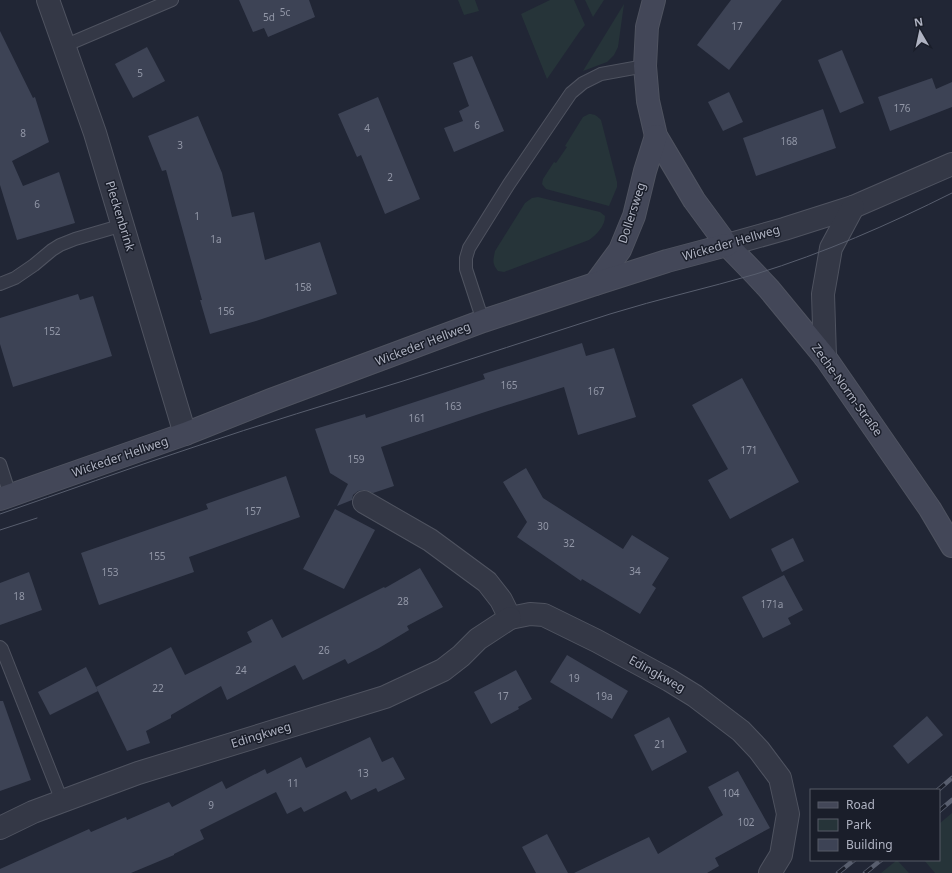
<svg xmlns="http://www.w3.org/2000/svg" width="952" height="873" font-family="'Noto Sans',sans-serif">
<rect width="100%" height="100%" fill="#212635"/>
<g fill="#263439">
<polygon points="458,0 475,0 479,11 464,15"/>
<polygon points="550,0 574,0 585,25 580,31 547,79 521,14"/>
<polygon points="585,0 604,0 593,17"/>
<polygon points="624,4 618,47 614,55 607,62 583,71"/>
<path d="M589,114c6,0 8,2 12,6l16,62v5l-8,19 -63,-17 -4,-5 1,-5 11,-17 2,1 11,-16 -2,-1 18,-29z"/>
<path d="M538,197l62,15 5,4c0,10 -8,18 -16,24l-85,32 -6,-1c-6,-8 -5,-10 -3,-20l30,-48 7,-5z"/>
<polygon points="952,813 952,873 935,873 924,860 939,860 939,824"/>
<polygon points="897,860 909,873 881,873"/>
</g>
<g fill="#3d4355">
<polygon points="239,0 309,0 315,17 268,37 264,28 253,32"/>
<polygon points="731,0 782,0 729,70 697,45"/>
<polygon points="0,31 33,98 35,97 49,142 12,161 23,186 59,172 75,223 17,240 0,185"/>
<polygon points="147,47 165,81 133,98 115,64"/>
<polygon points="842,50 864,103 840,113 818,60"/>
<polygon points="472,56 504,131 454,152 444,128 463,121 459,111 469,106 453,63"/>
<polygon points="932,78 936,89 952,82 952,107 916,121 890,131 878,97"/>
<polygon points="729,92 743,122 723,131 708,102"/>
<polygon points="378,97 420,199 385,214 361,155 357,157 338,114"/>
<polygon points="823,109 836,148 756,176 743,138"/>
<polygon points="198,116 222,173 232,217 254,212 265,260 320,242 337,294 256,321 210,334 200,300 202,300 166,170 162,171 148,136"/>
<polygon points="78,294 80,300 93,296 112,356 13,387 0,344 0,318"/>
<polygon points="582,343 586,356 614,348 636,417 578,435 564,387 482,413 381,447 394,486 373,493 364,490 358,491 353,495 352,500 337,506 348,484 330,473 315,429 365,414 366,418 485,379 483,374"/>
<polygon points="742,378 799,482 730,519 708,480 728,469 692,405"/>
<polygon points="526,468 543,498 623,549 632,535 669,558 652,585 656,588 640,614 582,579 581,581 517,537 527,522 503,482"/>
<polygon points="286,476 300,517 189,557 194,572 99,605 81,553 208,509 206,504"/>
<polygon points="335,509 375,530 344,589 303,569"/>
<polygon points="793,538 804,561 782,572 771,549"/>
<polygon points="420,568 443,607 407,626 409,630 379,648 348,664 345,659 303,680 295,665 227,700 221,686 171,715 171,718 146,731 150,743 127,751 96,687 171,647 185,675 252,642 247,632 272,619 282,638 384,587 385,588"/>
<polygon points="29,572 42,610 0,625 0,583"/>
<polygon points="784,575 803,610 788,618 791,624 763,638 742,597"/>
<polygon points="567,655 628,691 612,719 550,682"/>
<polygon points="86,667 98,691 50,715 38,692"/>
<polygon points="516,670 532,699 518,707 519,709 491,724 474,692"/>
<polygon points="0,701 3,701 31,780 0,791"/>
<polygon points="927,716 943,735 908,764 893,746"/>
<polygon points="669,717 687,752 652,771 634,735"/>
<polygon points="370,737 382,762 393,757 405,779 378,792 376,788 351,800 346,791 304,812 301,807 287,814 276,792 200,830 204,839 174,854 174,855 131,873 0,873 0,869 89,829 91,832 126,817 127,820 169,802 172,807 222,781 226,789 265,769 267,774 301,757 306,768"/>
<polygon points="738,771 770,828 715,858 719,866 707,873 574,873 649,837 658,854 723,815 708,787"/>
<polygon points="547,834 568,873 536,873 522,847"/>
</g>
<g fill="none" stroke-linecap="round" stroke-linejoin="round">
<defs>
<g id="service">
<polyline points="64,46 172,0"/>
<polyline points="0,284 15,278 34,265 52,250 60,245 75,239 123,225"/>
<polyline points="483,321 466,269 466,258 469,248 509,184 571,93 583,83 601,74 645,66"/>
<polyline points="0,464 10,495"/>
<polyline points="0,647 2,649 62,801"/>
</g>
<g id="minor">
<polyline points="48,0 95,133 185,434"/>
<polyline points="727,245 784,229 853,207 952,164"/>
<polyline points="825,357 823,294 826,277 831,248 853,207"/>
<polyline points="364,502 430,540 487,582 501,600 510,618 530,614 544,615 597,641 669,680 695,696 741,731 759,750 780,778 788,814 781,855 770,873"/>
<polyline points="0,828 33,812 138,773 385,697 443,670 461,656 478,639 510,618"/>
</g>
<g id="secondary">
<polyline points="654,0 647,27 645,66 648,101 656,136 694,200 727,245 755,274 769,289 825,357 930,509 952,546"/>
<polyline points="595,284 620,250 634,216 645,171 656,136"/>
<polyline points="0,499 185,434 271,400 483,321 595,284 667,261 727,245"/>
</g>
</defs>
<use href="#service" stroke="#4f5360" stroke-width="14"/>
<use href="#minor" stroke="#4f5360" stroke-width="24"/>
<use href="#secondary" stroke="#4f5360" stroke-width="24"/>
<use href="#service" stroke="#343846" stroke-width="12"/>
<use href="#minor" stroke="#343846" stroke-width="22"/>
<use href="#secondary" stroke="#434758" stroke-width="22"/>
<g stroke="#585e6e" stroke-width="1">
<path d="M0,514c64,-22 127,-45 191,-66 70,-24 141,-45 212,-67 69,-22 138,-45 207,-67 48,-15 98,-26 146,-40 68,-21 132,-49 196,-81"/>
<polyline points="0,530 37,518"/>
</g>
<defs>
<g id="rail">
<polyline points="938,790 952,778"/>
<polyline points="939,811 952,800"/>
<polyline points="838,873 854,860"/>
<polyline points="865,873 881,860"/>
</g>
</defs>
<use href="#rail" stroke="#585e6e" stroke-width="4.5"/>
<use href="#rail" stroke="#1a1e2a" stroke-width="3" stroke-dasharray="9" stroke-linecap="butt"/>
</g>
<g text-anchor="middle" stroke-width="3" stroke-linejoin="round" paint-order="stroke">
<g font-size="10" fill="#9297a7">
<text x="285" y="16">5c</text>
<text x="269" y="21">5d</text>
<text x="737" y="30">17</text>
<text x="140" y="77">5</text>
<text x="902" y="112">176</text>
<text x="477" y="129">6</text>
<text x="367" y="132">4</text>
<text x="23" y="137">8</text>
<text x="789" y="145">168</text>
<text x="180" y="149">3</text>
<text x="390" y="181">2</text>
<text x="37" y="208">6</text>
<text x="197" y="220">1</text>
<text x="216" y="243">1a</text>
<text x="303" y="291">158</text>
<text x="226" y="315">156</text>
<text x="52" y="335">152</text>
<text x="509" y="389">165</text>
<text x="596" y="395">167</text>
<text x="453" y="410">163</text>
<text x="417" y="422">161</text>
<text x="749" y="454">171</text>
<text x="356" y="463">159</text>
<text x="253" y="515">157</text>
<text x="543" y="530">30</text>
<text x="569" y="547">32</text>
<text x="157" y="560">155</text>
<text x="635" y="575">34</text>
<text x="110" y="576">153</text>
<text x="19" y="600">18</text>
<text x="403" y="605">28</text>
<text x="772" y="608">171a</text>
<text x="324" y="654">26</text>
<text x="241" y="674">24</text>
<text x="574" y="682">19</text>
<text x="158" y="692">22</text>
<text x="503" y="700">17</text>
<text x="604" y="700">19a</text>
<text x="660" y="748">21</text>
<text x="363" y="777">13</text>
<text x="293" y="787">11</text>
<text x="731" y="797">104</text>
<text x="211" y="809">9</text>
<text x="746" y="826">102</text>
</g>
<g font-size="12" fill="#afb3c2" stroke="#1a1e2a">
<text transform="translate(632 213) rotate(-72)" y="4">Dollersweg</text>
<text transform="translate(120 216) rotate(73)" y="4">Pleckenbrink</text>
<text transform="translate(731 243) rotate(-16)" y="4">Wickeder Hellweg</text>
<text transform="translate(423 344) rotate(-21)" y="4">Wickeder Hellweg</text>
<text transform="translate(847 390) rotate(54)" y="4">Zeche-Norm-Straße</text>
<text transform="translate(120 457) rotate(-19)" y="4">Wickeder Hellweg</text>
<text transform="translate(657 674) rotate(29)" y="4">Edingkweg</text>
<text transform="translate(261 735) rotate(-17)" y="4">Edingkweg</text>
</g>
</g>
<rect x="810" y="789" width="130" height="72" fill="#1a1e2a" stroke="#565a67"/>
<rect x="818" y="802" width="20" height="6" fill="#434758" stroke="#565a67"/>
<text x="846" y="809" font-size="12" fill="#afb3c2">Road</text>
<rect x="818" y="819" width="20" height="12" fill="#263439" stroke="#565a67"/>
<text x="846" y="829" font-size="12" fill="#afb3c2">Park</text>
<rect x="818" y="839" width="20" height="12" fill="#3d4355" stroke="#565a67"/>
<text x="846" y="849" font-size="12" fill="#afb3c2">Building</text>
<g transform="translate(920 32) rotate(351)" stroke="#1a1e2a" stroke-width="3" paint-order="stroke">
<path d="M0-3L7 15L0 10L-7 15Z" fill="#afb3c2"/>
<text y="-6" font-size="11" font-weight="bold" text-anchor="middle" fill="#afb3c2">N</text>
</g>
</svg>
